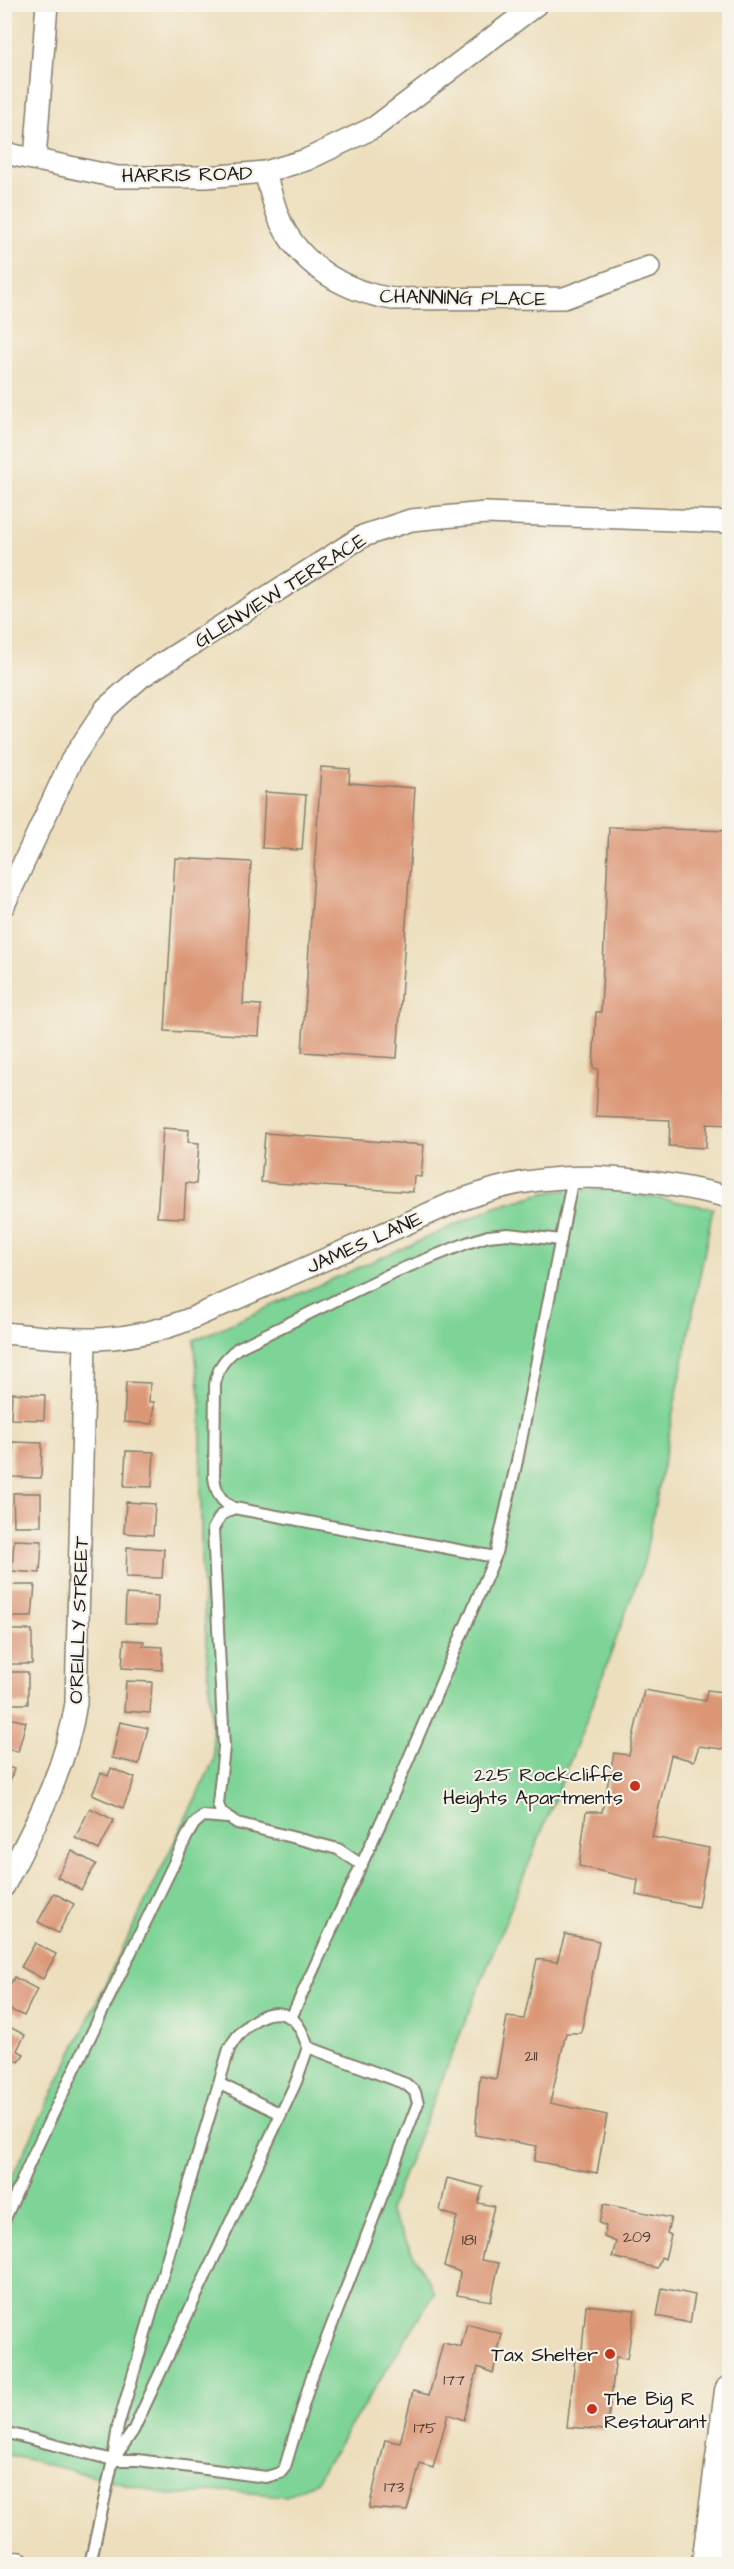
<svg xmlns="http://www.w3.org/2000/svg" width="734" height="2569" font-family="'Architects Daughter',sans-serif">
<rect width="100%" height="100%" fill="#f7f3e8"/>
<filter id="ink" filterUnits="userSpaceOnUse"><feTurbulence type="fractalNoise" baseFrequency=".0167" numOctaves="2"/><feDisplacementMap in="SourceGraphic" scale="12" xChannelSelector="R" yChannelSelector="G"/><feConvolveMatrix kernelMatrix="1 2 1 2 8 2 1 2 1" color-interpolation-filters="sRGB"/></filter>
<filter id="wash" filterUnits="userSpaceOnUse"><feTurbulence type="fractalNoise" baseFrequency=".008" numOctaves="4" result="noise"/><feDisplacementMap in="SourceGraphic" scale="24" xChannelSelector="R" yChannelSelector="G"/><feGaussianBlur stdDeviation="1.35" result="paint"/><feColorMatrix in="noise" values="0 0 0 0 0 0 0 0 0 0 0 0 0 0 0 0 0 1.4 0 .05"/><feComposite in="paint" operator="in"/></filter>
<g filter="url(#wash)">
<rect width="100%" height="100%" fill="#eddfbd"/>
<polygon fill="#7ed497" stroke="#4d785a" stroke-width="1.5" points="567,1190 611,1190 713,1208 644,1562 589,1714 389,2211 435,2293 315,2482 286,2496 226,2491 170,2495 5,2454 5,2191 214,1760 201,1563 201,1406 194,1340 496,1207 543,1193"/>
<g id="blocks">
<g fill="#db9676">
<polygon points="321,767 350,769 349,783 415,788 397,1058 302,1052"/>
<polygon points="265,792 306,795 302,850 262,848"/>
<polygon points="609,827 730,831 730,1125 707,1124 706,1148 669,1146 670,1120 596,1117 598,1069 593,1068 596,1012 601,1012"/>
<polygon points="175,858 251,862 243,1004 261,1005 259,1036 165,1031"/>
<polygon points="163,1128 189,1130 188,1142 199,1143 196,1184 186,1183 184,1218 157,1217"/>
<polygon points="265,1133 424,1145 421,1177 414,1176 413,1192 261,1182"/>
<polygon points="126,1382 150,1383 149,1402 154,1402 153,1424 124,1422"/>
<polygon points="12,1393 45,1395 44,1420 11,1419"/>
<polygon points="13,1442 42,1443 41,1478 12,1477"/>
<polygon points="126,1451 154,1452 152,1487 124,1486"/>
<polygon points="13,1493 41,1493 41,1526 14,1526"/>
<polygon points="126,1502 155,1504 153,1535 124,1533"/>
<polygon points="14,1540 42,1541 40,1573 12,1571"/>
<polygon points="127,1547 164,1549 162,1578 126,1577"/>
<polygon points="10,1585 35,1585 32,1617 10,1617"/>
<polygon points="126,1594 158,1596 157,1624 125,1623"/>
<rect x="6" y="1630" width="26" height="34"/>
<polygon points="124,1640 144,1641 143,1646 163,1647 162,1670 122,1668"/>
<polygon points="4,1672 28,1672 28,1704 7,1704 7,1699 4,1699"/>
<polygon points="126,1681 152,1682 150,1713 124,1711"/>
<polygon points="644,1690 705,1701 707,1690 730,1693 730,1750 699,1746 694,1761 671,1755 652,1837 709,1848 698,1907 636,1895 638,1880 579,1866 586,1812 602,1812 614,1753 629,1755"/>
<polygon points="4,1717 26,1722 18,1752 4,1748"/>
<polygon points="120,1722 148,1728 139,1764 112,1758"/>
<polygon points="4,1766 14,1769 5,1795 4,1795"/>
<polygon points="111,1768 135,1778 123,1808 92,1795 101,1773 108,1776"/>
<polygon points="90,1808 114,1820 99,1850 75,1838"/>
<polygon points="72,1851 96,1864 81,1890 57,1877"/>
<polygon points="54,1893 74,1904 58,1933 38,1922"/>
<polygon points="565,1934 599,1941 581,2033 566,2033 550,2103 607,2115 597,2173 534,2161 537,2146 475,2135 480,2076 496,2079 507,2017 524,2019 537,1959 557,1962"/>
<polygon points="35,1943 56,1954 43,1979 21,1967"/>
<polygon points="14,1977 37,1989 24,2016 4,2007 4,1997"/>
<polygon points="4,2024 25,2035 17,2050 24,2054 19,2062 10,2057 7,2063 4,2062"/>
<polygon points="447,2178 483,2187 478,2203 494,2206 481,2260 499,2263 491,2301 457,2295 460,2272 444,2266 457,2217 440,2211"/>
<polygon points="604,2204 671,2218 667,2233 671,2235 665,2259 661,2257 657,2268 612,2257 616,2242 604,2237 606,2226 599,2223"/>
<polygon points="662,2288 695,2295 690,2323 657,2316"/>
<polygon points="586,2305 635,2310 627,2359 616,2357 607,2430 567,2427 576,2351 582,2350"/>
<polygon points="467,2324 502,2334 493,2373 478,2367 464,2420 448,2414 433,2468 420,2464 407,2511 369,2508 385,2440 400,2443 413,2391 429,2395 443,2343 461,2347"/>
</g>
</g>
</g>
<g filter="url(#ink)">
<use href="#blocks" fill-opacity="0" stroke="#847e6c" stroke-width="1.5"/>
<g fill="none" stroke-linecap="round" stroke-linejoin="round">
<defs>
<g id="lane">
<polyline points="234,1508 221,1515 213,1529 224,1747 218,1804 221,1812 237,1823 338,1849 362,1865"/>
<path d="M495,1557l-261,-49c-14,-6 -18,-16 -20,-31l1,-93c3,-17 9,-25 23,-36l154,-75 75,-30 21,-7 20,-2 53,6"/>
<polyline points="291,2018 387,1809 495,1557 517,1461 573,1177"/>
<polyline points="220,2084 281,2114"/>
<polyline points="4,2221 34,2153 187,1836 194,1824 203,1816 228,1818"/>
<polyline points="4,2432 113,2460 138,2460 266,2477 280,2473 285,2467 311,2379 418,2103 415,2092 406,2084 308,2047"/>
<path d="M90,2564l23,-104 5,-34 111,-377c10,-19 38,-47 62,-31 9,6 13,19 17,29l-12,35 -163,349 -20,29"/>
</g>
<g id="street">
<polyline points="4,153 117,177 206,177 265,172 306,160 375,127 537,4"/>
<polyline points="35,159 47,4"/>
<path d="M265,172c5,18 9,36 17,53 22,43 65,67 111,74l171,-1 85,-31"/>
<polyline points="4,905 71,761 106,708 141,677 363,536 411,520 486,513 730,522"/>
<path d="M4,1333c70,7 119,13 186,-14l265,-117c14,-5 29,-10 43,-14 76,-20 156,-9 232,9"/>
<path d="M4,1886c30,-59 62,-116 72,-183l9,-363"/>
<polyline points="4,2562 20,2563"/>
</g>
<polyline id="secondary" points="707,2564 730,2391"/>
</defs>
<use href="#lane" stroke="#847e6c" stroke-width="14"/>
<use href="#street" stroke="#847e6c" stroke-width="24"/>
<use href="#secondary" stroke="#847e6c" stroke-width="33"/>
<use href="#lane" stroke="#fff" stroke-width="10"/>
<use href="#street" stroke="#fff" stroke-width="21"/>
<use href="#secondary" stroke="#fff" stroke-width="30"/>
</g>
</g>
<g fill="#c8321e" stroke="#f7f3e8" stroke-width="2">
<circle cx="635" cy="1786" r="6"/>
<circle cx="610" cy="2354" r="6"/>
<circle cx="592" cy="2409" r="6"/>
</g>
<g text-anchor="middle" stroke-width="4.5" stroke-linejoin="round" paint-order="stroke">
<g font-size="16" fill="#4c3a32">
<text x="531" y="2061">211</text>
<text x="637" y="2242">209</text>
<text x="469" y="2245">181</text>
<text x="454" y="2385">177</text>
<text x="425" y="2433">175</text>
<text x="394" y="2492">173</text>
</g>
<g font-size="20" fill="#1c1c1c" stroke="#f7f3e8">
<text transform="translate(187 174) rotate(-1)" y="7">HARRIS ROAD</text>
<text transform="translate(463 297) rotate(1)" y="7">CHANNING PLACE</text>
<text transform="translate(280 590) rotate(-32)" y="7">GLENVIEW TERRACE</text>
<text transform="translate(364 1242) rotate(-24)" y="7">JAMES LANE</text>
<text transform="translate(78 1620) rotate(-88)" y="7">O'REILLY STREET</text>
</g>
<g font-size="20" fill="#1c1c1c" stroke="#f7f3e8" text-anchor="end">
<text x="623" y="1781">225 Rockcliffe<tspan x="623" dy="23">Heights Apartments</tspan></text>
<text x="598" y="2361">Tax Shelter</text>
<text x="604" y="2405" text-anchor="start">The Big R<tspan x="604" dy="23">Restaurant</tspan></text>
</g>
</g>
<rect width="734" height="2569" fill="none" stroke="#f7f3e8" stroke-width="24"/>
</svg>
